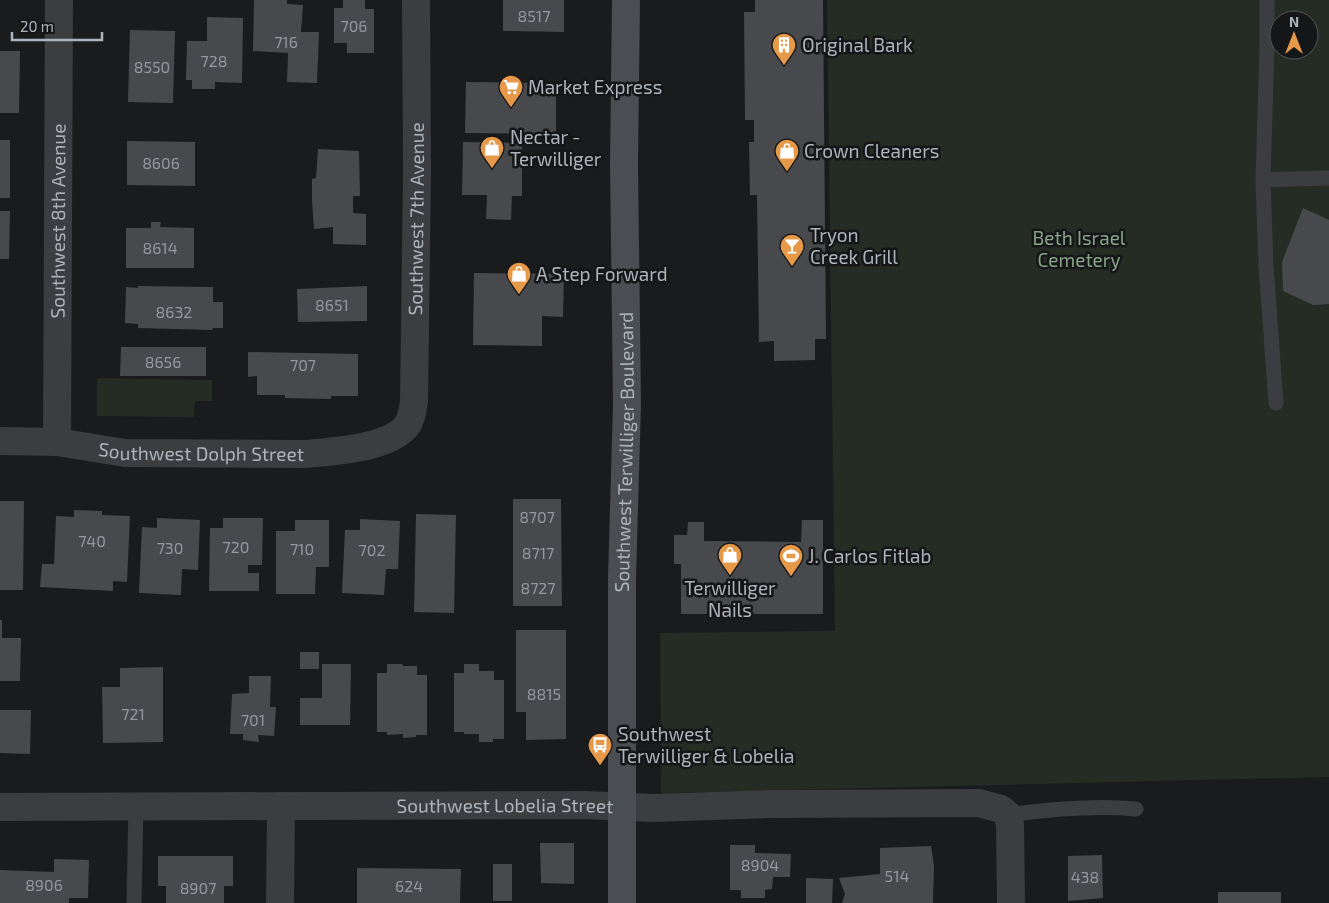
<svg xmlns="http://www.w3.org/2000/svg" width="1329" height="903" font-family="'Exo 2',sans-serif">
<rect width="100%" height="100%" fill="#1a1b1c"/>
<g fill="#242c24" fill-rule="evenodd">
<path d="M827,0h502v777l-668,16 -1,-160 175,-2zM1279,20h30v30h-30z"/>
<polygon points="97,378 212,380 212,401 195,401 194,417 97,416"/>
</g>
<g fill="#47494c">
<polygon points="254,0 287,0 287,4 303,5 301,32 319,32 317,83 287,82 288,53 253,51"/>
<polygon points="343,0 365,0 365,9 374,9 374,53 347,53 347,43 334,43 334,8 343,8"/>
<polygon points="503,0 564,0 564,32 503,31"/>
<polygon points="755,0 823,0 826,339 815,339 815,360 774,361 774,341 759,342 757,195 750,195 749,142 754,142 754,120 745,120 744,12 755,12"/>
<polygon points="207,17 243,18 242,83 215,82 215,89 192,89 192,80 186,80 187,41 207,41"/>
<polygon points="130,30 175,31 173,103 128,102"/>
<polygon points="0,51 20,51 19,113 0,113"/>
<polygon points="466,82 556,83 556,134 465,133"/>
<rect x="0" y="140" width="10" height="58"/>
<polygon points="127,141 195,142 195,186 127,185"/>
<polygon points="463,142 522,143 522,196 512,196 511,220 486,219 487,195 462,195"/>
<polygon points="318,149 359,151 360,196 353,196 353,213 366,214 366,245 333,244 333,227 314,229 312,200 312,179 316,178"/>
<polygon points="1303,208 1329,220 1329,304 1313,305 1283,291 1282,262"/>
<polygon points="0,211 10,211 9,259 0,259"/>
<polygon points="151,222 161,222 160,227 194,228 194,268 126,268 126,228 151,228"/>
<polygon points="474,273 564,274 563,317 542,316 542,346 473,345"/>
<polygon points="138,286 213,287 213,302 223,302 223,328 213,328 212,330 138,328 138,324 125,323 126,287 138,288"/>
<polygon points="367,286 367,321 298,322 297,289"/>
<polygon points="121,347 206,347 206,376 120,376"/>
<polygon points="248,352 358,354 358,396 331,396 331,399 285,398 285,395 257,395 257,376 248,377"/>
<polygon points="513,499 561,499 562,606 513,606"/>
<polygon points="0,501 24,501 23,590 0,590"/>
<polygon points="74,510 102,511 102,515 130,516 127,582 113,581 113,591 40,587 42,564 54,564 56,516 74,517"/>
<polygon points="416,514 456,515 454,613 414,612"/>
<polygon points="157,518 200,520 198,570 182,569 181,595 139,593 142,527 157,528"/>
<polygon points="223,518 263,518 262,565 248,565 248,573 259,573 259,591 209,591 210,528 223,528"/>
<polygon points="360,519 400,521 398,569 386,569 384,595 342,593 345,530 360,530"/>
<polygon points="295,520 329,520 329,567 316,567 315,594 276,594 276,531 295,531"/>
<polygon points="802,520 823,520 823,614 681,614 681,564 674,564 674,535 687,535 688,522 704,522 704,541 801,542"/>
<polygon points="0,620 2,620 2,638 21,638 20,681 0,681"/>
<polygon points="516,630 566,630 566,739 526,740 526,712 516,712"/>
<rect x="300" y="652" width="19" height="17"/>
<polygon points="322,664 351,664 350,725 300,725 300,698 322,698"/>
<polygon points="387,664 402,664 403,666 417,666 417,675 427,675 427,735 416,735 416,737 403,738 403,734 387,735 387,732 377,732 377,673 387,673"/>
<polygon points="464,664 479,664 479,671 494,671 494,680 504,680 504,739 493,739 493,742 479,742 479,734 464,734 464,732 454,732 454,673 464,673"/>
<polygon points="163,667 163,742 103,743 102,687 120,687 120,668"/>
<polygon points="249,676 271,676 270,707 276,707 274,736 258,735 259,742 243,740 243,734 230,734 232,694 249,693"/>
<polygon points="0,710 31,710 30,754 0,753"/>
<polygon points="540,843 574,843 574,884 541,883"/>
<polygon points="730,845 755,845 755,853 791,854 790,877 773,877 772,889 765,890 765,898 741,898 741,890 730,890"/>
<polygon points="931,846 934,866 933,903 842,903 845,894 839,878 880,874 880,848"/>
<polygon points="1102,855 1103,898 1068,901 1068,856"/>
<polygon points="158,856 233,856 233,886 224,886 224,903 166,903 166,886 158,886"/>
<polygon points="54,859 89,860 88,898 69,898 69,903 0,903 0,870 54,872"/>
<rect x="493" y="864" width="19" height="37"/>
<polygon points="357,868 461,869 460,903 357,903"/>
<polygon points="806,878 833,879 832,903 806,903"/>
<rect x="1218" y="892" width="63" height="11"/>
</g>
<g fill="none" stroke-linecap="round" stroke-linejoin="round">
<g stroke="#3c3d41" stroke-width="15">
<polyline points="1267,0 1267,47 1263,180 1266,266 1276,403"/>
<polyline points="1263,180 1329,178"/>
<path d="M1008,815c43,-6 86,-10 128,-6"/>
<polyline points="134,903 136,806"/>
</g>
<g stroke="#3c3d41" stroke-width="28">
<path id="s1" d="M0,441l57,1 68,11 181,1c27,-3 85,-5 102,-30 4,-7 5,-15 6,-23l3,-230 -1,-171"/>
<path id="s2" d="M57,442l2,-442"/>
<path id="s3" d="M0,807l585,-2 68,3 119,-4 207,-1 22,6 7,6 2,10 1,78"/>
<polyline points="280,903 281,806"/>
</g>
<path stroke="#4a4d51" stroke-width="28" id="s4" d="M622,903v-325l5,-174 -3,-240 2,-164"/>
</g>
<defs>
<symbol id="building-pin" viewBox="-11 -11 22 30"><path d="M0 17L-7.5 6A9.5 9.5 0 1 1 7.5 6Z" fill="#e69949" stroke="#151617"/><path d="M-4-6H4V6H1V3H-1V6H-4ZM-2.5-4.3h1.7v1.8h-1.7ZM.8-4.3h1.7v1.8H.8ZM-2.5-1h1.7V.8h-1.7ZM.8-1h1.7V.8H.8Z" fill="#fff"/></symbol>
<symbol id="supermarket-pin" viewBox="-11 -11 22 30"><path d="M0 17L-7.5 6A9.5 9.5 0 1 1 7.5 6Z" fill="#e69949" stroke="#151617"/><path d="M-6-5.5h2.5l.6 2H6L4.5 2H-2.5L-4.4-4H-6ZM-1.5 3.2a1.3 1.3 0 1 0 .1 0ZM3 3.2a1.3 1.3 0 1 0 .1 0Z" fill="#fff"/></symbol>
<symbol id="shop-pin" viewBox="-11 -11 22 30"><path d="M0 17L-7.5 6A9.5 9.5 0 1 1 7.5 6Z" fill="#e69949" stroke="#151617"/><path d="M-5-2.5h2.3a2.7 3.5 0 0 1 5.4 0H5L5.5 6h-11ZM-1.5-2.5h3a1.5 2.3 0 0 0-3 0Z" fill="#fff"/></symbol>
<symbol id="bar-pin" viewBox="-11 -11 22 30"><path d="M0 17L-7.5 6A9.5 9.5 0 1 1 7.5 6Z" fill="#e69949" stroke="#151617"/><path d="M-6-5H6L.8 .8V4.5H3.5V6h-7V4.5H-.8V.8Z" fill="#fff"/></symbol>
<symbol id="stadium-pin" viewBox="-11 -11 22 30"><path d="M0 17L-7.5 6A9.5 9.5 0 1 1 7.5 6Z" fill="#e69949" stroke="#151617"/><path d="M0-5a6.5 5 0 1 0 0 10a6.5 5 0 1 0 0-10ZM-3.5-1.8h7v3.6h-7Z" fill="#fff"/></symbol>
<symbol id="bus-pin" viewBox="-11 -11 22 30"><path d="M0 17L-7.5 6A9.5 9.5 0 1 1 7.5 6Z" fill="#e69949" stroke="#151617"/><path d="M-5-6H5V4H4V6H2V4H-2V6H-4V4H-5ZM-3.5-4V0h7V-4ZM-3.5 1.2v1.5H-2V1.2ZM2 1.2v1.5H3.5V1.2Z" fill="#fff"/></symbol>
</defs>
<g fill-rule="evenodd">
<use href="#building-pin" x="770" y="31" width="28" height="38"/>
<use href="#supermarket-pin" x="497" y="73" width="28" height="38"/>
<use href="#shop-pin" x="478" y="134" width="28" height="38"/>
<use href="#shop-pin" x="773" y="137" width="28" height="38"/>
<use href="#bar-pin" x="778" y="232" width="28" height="38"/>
<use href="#shop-pin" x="505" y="260" width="28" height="38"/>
<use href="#shop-pin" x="716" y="541" width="28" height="38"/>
<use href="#stadium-pin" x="777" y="542" width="28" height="38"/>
<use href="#bus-pin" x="586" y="731" width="28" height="38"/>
</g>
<g text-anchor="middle" stroke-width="5" stroke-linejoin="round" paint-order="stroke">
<g font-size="16" fill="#94999f">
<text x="534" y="22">8517</text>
<text x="354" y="32">706</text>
<text x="286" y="48">716</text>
<text x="214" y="67">728</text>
<text x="152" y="73">8550</text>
<text x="161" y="169">8606</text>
<text x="160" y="254">8614</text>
<text x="332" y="311">8651</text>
<text x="174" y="318">8632</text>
<text x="163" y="368">8656</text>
<text x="303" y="371">707</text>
<text x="537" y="523">8707</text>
<text x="92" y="547">740</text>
<text x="236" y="553">720</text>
<text x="170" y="554">730</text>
<text x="302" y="555">710</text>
<text x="372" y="556">702</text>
<text x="538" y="559">8717</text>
<text x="538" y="594">8727</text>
<text x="544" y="700">8815</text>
<text x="133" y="720">721</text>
<text x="253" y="726">701</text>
<text x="760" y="871">8904</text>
<text x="897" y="882">514</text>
<text x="1085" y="883">438</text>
<text x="44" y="891">8906</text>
<text x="409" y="892">624</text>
<text x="198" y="894">8907</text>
</g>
<g font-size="19" fill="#aeb4bb" stroke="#151617" text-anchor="start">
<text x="802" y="52">Original Bark</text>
<text x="528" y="94">Market Express</text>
<text x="510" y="144">Nectar -<tspan x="510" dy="22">Terwilliger</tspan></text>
<text x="804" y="158">Crown Cleaners</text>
<text x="810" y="242">Tryon<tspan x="810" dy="22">Creek Grill</tspan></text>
<text x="536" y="281">A Step Forward</text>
<text x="808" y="563">J. Carlos Fitlab</text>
<text x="730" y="595" text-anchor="middle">Terwilliger<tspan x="730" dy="22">Nails</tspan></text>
<text x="618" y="741">Southwest<tspan x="618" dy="22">Terwilliger &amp; Lobelia</tspan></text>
</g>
<g font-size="19" fill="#aeb4bb" stroke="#151617">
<text dy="7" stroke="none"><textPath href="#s1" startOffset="622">Southwest 7th Avenue</textPath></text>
<text dy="7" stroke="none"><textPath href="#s2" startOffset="221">Southwest 8th Avenue</textPath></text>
<text dy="7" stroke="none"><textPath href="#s1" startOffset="202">Southwest Dolph Street</textPath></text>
<text dy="7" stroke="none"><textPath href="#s4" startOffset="451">Southwest Terwilliger Boulevard</textPath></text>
<text dy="7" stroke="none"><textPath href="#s3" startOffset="505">Southwest Lobelia Street</textPath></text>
</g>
<g font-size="19" fill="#89a487" stroke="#151617">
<text x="1079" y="245">Beth Israel<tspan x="1079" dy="22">Cemetery</tspan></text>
</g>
</g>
<g transform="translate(1294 35)"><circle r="24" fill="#151617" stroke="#525559"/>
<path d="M0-4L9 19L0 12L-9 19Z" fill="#e69949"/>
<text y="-8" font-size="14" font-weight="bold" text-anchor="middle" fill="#aeb4bb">N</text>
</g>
<path d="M12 32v8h90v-8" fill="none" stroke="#aeb4bb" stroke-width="2.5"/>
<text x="20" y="32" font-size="15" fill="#aeb4bb" stroke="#151617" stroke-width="4" paint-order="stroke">20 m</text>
</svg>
